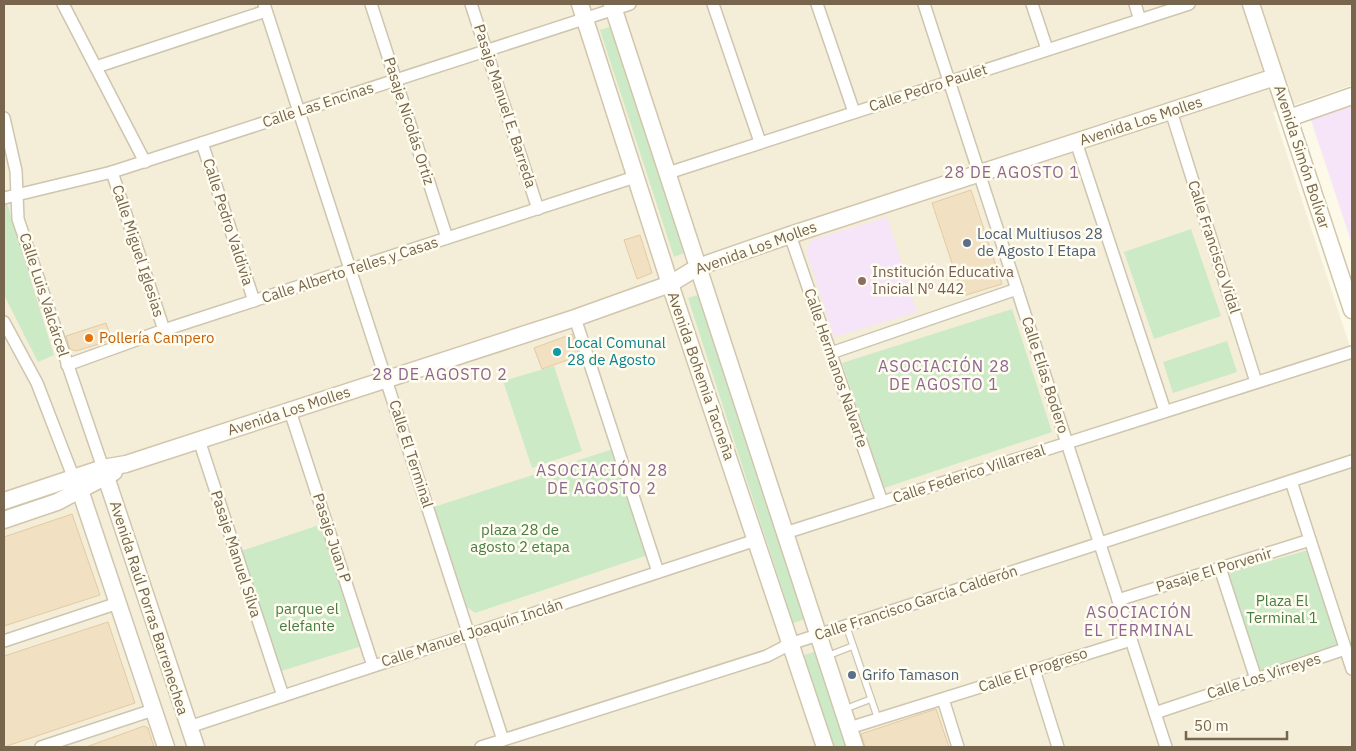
<svg xmlns="http://www.w3.org/2000/svg" width="1356" height="751" font-family="'IBM Plex Sans',sans-serif">
<rect width="100%" height="100%" fill="#fcf9e9"/>
<polygon fill="#f4edd8" points="4,4 1352,4 1352,85 1273,112 1352,353 1352,747 4,747"/>
<g fill="#f6e5f9">
<polygon points="1352,106 1352,244 1311,120"/>
<polygon points="887,217 917,312 834,337 806,250 812,240"/>
</g>
<g fill="#cdeac7">
<polygon points="613,26 687,252 674,257 600,30"/>
<polygon points="7,203 54,355 38,362 4,295 4,204"/>
<polygon points="1191,229 1221,316 1154,339 1124,252"/>
<polygon points="701,294 806,619 793,623 688,298"/>
<polygon points="1012,309 1052,432 884,488 842,363"/>
<polygon points="1227,341 1237,372 1173,393 1163,362"/>
<polygon points="554,366 582,451 532,468 503,381"/>
<polygon points="613,449 648,555 475,613 467,607 434,507"/>
<polygon points="322,524 362,646 278,672 241,551"/>
<polygon points="1308,550 1339,644 1257,671 1225,574"/>
<polygon points="817,651 847,747 833,747 804,655"/>
</g>
<g fill="#f1e0c1" stroke="#e4cba2">
<polygon points="971,190 1002,284 963,296 932,203"/>
<polygon points="640,235 652,273 637,279 624,240"/>
<polygon points="106,323 112,340 76,351 70,349 66,336"/>
<polygon points="572,334 579,356 542,369 534,348"/>
<polygon points="72,514 100,595 4,626 4,537"/>
<polygon points="108,622 135,703 4,747 4,656"/>
<polygon points="936,709 949,747 865,747 861,734"/>
<polygon points="144,726 148,728 154,747 86,747"/>
</g>
<g fill="none" stroke-linecap="round" stroke-linejoin="round">
<defs>
<g id="lane">
<polyline points="846,625 878,719"/>
<polyline points="827,656 853,646"/>
<polyline points="845,709 871,699"/>
</g>
<g id="street">
<polyline points="63,4 145,162"/>
<polyline points="264,4 503,740"/>
<polyline points="371,4 447,238"/>
<polyline points="471,4 538,209"/>
<polyline points="713,4 760,142"/>
<polyline points="817,4 854,112"/>
<polyline points="924,4 1166,747"/>
<polyline points="1032,4 1047,49"/>
<polyline points="1135,4 1140,20"/>
<polyline points="96,67 266,11"/>
<polyline points="1171,111 1256,382"/>
<polyline points="4,118 16,171 18,219 103,468"/>
<polyline points="1076,142 1165,411"/>
<polyline points="202,143 254,301"/>
<polyline points="112,172 164,330"/>
<polyline points="668,173 1189,4"/>
<polyline points="4,198 112,172 630,4"/>
<polyline points="790,235 882,502"/>
<polyline points="575,318 658,572"/>
<polyline points="4,322 37,383 76,484"/>
<polyline points="831,353 1017,289"/>
<polyline points="67,365 164,330 635,177"/>
<polyline points="290,411 373,666"/>
<polyline points="199,440 283,696"/>
<polyline points="1291,481 1352,669"/>
<polyline points="785,533 1352,352"/>
<polyline points="1220,568 1256,679"/>
<polyline points="1118,600 1310,540"/>
<polyline points="4,641 118,603"/>
<polyline points="1034,670 1058,747"/>
<polyline points="943,699 958,747"/>
<polyline points="1155,713 1345,649"/>
<polyline points="189,727 756,540"/>
<polyline points="849,728 1131,640"/>
<polyline points="41,747 153,710"/>
<polyline points="481,747 767,656 790,644 1352,461"/>
</g>
<g id="secondary">
<polyline points="580,4 670,284 825,747"/>
<polyline points="612,4 855,747"/>
<polyline points="1251,4 1352,310"/>
<polyline points="1289,118 1352,96"/>
<polyline points="103,468 196,747"/>
<polyline points="80,490 166,747"/>
<polyline points="4,501 103,468 126,464 575,318 670,284 698,267 790,235 1275,77"/>
<polyline points="4,520 57,502 114,472"/>
</g>
</defs>
<use href="#lane" stroke="#cec5af" stroke-width="8"/>
<use href="#street" stroke="#cec5af" stroke-width="14"/>
<use href="#secondary" stroke="#d1c6ac" stroke-width="19"/>
<use href="#lane" stroke="#fff" stroke-width="5.5"/>
<use href="#street" stroke="#fff" stroke-width="11"/>
<use href="#secondary" stroke="#fff" stroke-width="16"/>
</g>
<g fill="#5c6f8a" stroke="#fffcf0" stroke-width="2">
<circle cx="967" cy="243" r="5"/>
<circle cx="852" cy="675" r="5"/>
</g>
<circle fill="#8d6e63" stroke="#fffcf0" stroke-width="2" cx="862" cy="281" r="5"/>
<circle fill="#e8710a" stroke="#fffcf0" stroke-width="2" cx="89" cy="338" r="5"/>
<circle fill="#0f9aa8" stroke="#fffcf0" stroke-width="2" cx="557" cy="352" r="5"/>
<g text-anchor="middle" stroke-width="5" stroke-linejoin="round" paint-order="stroke">
<g font-size="15" fill="#77664d" stroke="#fffcf0">
<text transform="translate(928 88) rotate(-18)" y="5">Calle Pedro Paulet</text>
<text transform="translate(318 105) rotate(-18)" y="5">Calle Las Encinas</text>
<text transform="translate(505 106) rotate(72)" y="5">Pasaje Manuel E. Barreda</text>
<text transform="translate(409 121) rotate(72)" y="5">Pasaje Nicolás Ortiz</text>
<text transform="translate(1141 121) rotate(-18)" y="5">Avenida Los Molles</text>
<text transform="translate(1302 157) rotate(72)" y="5">Avenida Simón Bolívar</text>
<text transform="translate(228 222) rotate(72)" y="5">Calle Pedro Valdivia</text>
<text transform="translate(1214 247) rotate(72)" y="5">Calle Francisco Vidal</text>
<text transform="translate(756 248) rotate(-20)" y="5">Avenida Los Molles</text>
<text transform="translate(138 251) rotate(72)" y="5">Calle Miguel Iglesias</text>
<text transform="translate(350 270) rotate(-18)" y="5">Calle Alberto Telles y Casas</text>
<text transform="translate(44 295) rotate(72)" y="5">Calle Luis Valcárcel</text>
<text transform="translate(836 368) rotate(71)" y="5">Calle Hermanos Nalvarte</text>
<text transform="translate(1045 375) rotate(72)" y="5">Calle Elías Bodero</text>
<text transform="translate(701 376) rotate(71)" y="5">Avenida Bohemia Tacneña</text>
<text transform="translate(289 411) rotate(-18)" y="5">Avenida Los Molles</text>
<text transform="translate(411 454) rotate(72)" y="5">Calle El Terminal</text>
<text transform="translate(969 474) rotate(-18)" y="5">Calle Federico Villarreal</text>
<text transform="translate(332 538) rotate(72)" y="5">Pasaje Juan P</text>
<text transform="translate(236 554) rotate(72)" y="5">Pasaje Manuel Silva</text>
<text transform="translate(1214 570) rotate(-17)" y="5">Pasaje El Porvenir</text>
<text transform="translate(916 603) rotate(-18)" y="5">Calle Francisco García Calderón</text>
<text transform="translate(149 608) rotate(72)" y="5">Avenida Raúl Porras Barrenechea</text>
<text transform="translate(472 633) rotate(-18)" y="5">Calle Manuel Joaquín Inclán</text>
<text transform="translate(1033 670) rotate(-18)" y="5">Calle El Progreso</text>
<text transform="translate(1264 676) rotate(-18)" y="5">Calle Los Virreyes</text>
</g>
<g font-size="15" fill="#4e5e75" stroke="#fffcf0" text-anchor="start">
<text x="977" y="239">Local Multiusos 28<tspan x="977" dy="17">de Agosto I Etapa</tspan></text>
<text x="862" y="680">Grifo Tamason</text>
</g>
<g font-size="15" fill="#785e54" stroke="#fffcf0" text-anchor="start">
<text x="872" y="277">Institución Educativa<tspan x="872" dy="17">Inicial Nº 442</tspan></text>
</g>
<g font-size="15" fill="#c56008" stroke="#fffcf0" text-anchor="start">
<text x="99" y="343">Pollería Campero</text>
</g>
<g font-size="15" fill="#0d838f" stroke="#fffcf0" text-anchor="start">
<text x="567" y="348">Local Comunal<tspan x="567" dy="17">28 de Agosto</tspan></text>
</g>
<g font-size="15" fill="#487c44" stroke="#fffcf0">
<text x="520" y="535">plaza 28 de<tspan x="520" dy="17">agosto 2 etapa</tspan></text>
<text x="1282" y="606">Plaza El<tspan x="1282" dy="17">Terminal 1</tspan></text>
<text x="307" y="614">parque el<tspan x="307" dy="17">elefante</tspan></text>
</g>
<g font-size="16" letter-spacing="1" fill="#8e6592" stroke="#fffcf0">
<text x="1012" y="178">28 DE AGOSTO 1</text>
<text x="944" y="372">ASOCIACIÓN 28<tspan x="944" dy="18">DE AGOSTO 1</tspan></text>
<text x="440" y="380">28 DE AGOSTO 2</text>
<text x="602" y="476">ASOCIACIÓN 28<tspan x="602" dy="18">DE AGOSTO 2</tspan></text>
<text x="1139" y="618">ASOCIACIÓN<tspan x="1139" dy="18">EL TERMINAL</tspan></text>
</g>
</g>
<rect width="1356" height="751" fill="none" stroke="#77664d" stroke-width="10"/>
<path d="M1186 731v8h101v-8" fill="none" stroke="#77664d" stroke-width="2.5"/>
<text x="1194" y="731" font-size="15" fill="#77664d" stroke="#fffcf0" stroke-width="4" paint-order="stroke">50 m</text>
</svg>
